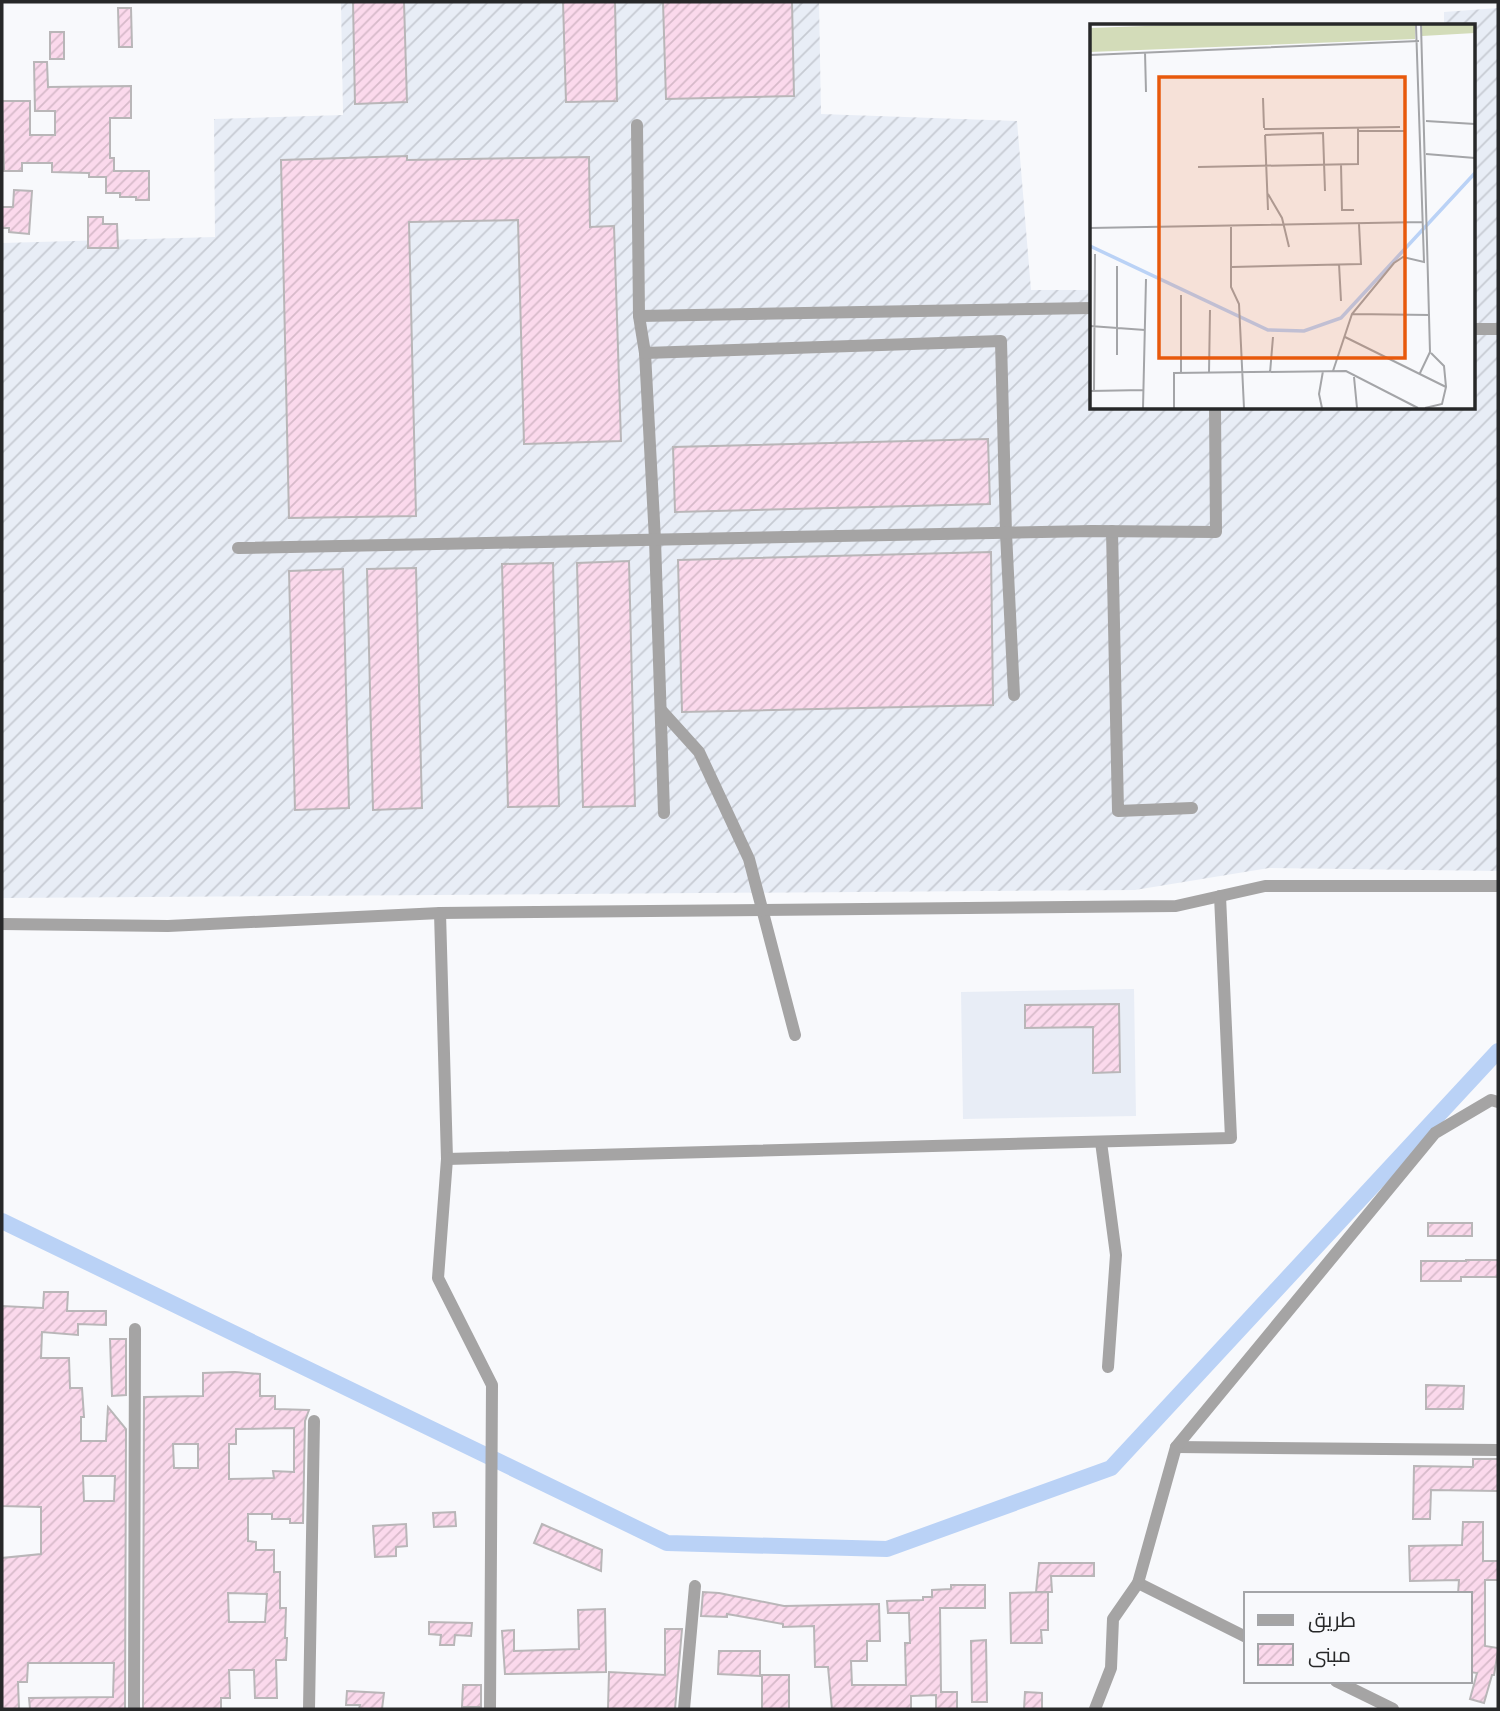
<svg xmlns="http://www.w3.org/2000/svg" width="1500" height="1711" font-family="'Titillium Web',Cairo,sans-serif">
<defs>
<pattern id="industrial-furrows" width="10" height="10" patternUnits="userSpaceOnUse" patternTransform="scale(1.75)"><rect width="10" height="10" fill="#e8edf6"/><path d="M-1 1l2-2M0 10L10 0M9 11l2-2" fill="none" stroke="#c7cbd3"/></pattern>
<pattern id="building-hatch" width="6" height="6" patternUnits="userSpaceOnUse" patternTransform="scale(1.75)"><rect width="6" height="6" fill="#fbd9ec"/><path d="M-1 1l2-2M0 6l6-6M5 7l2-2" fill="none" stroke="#d7baca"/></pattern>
</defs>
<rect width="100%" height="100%" fill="#f8f9fc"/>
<polygon fill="#e8edf6" points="1134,989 1136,1116 963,1119 961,992"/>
<polygon fill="url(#industrial-furrows)" points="341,2 819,2 821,114 1017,121 1031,290 1092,290 1092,408 1474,408 1474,26 1444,26 1444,12 1498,8 1498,871 1269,868 1135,890 2,898 2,243 215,237 214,119 343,115"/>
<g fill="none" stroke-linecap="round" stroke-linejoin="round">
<polyline stroke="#bad2f6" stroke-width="16" points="2,1221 667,1543 887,1549 1111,1468 1498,1051"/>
</g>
<g fill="url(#building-hatch)" stroke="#b9b6b8" stroke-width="2" fill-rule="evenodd">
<polygon points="353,2 404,2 407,102 355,104"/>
<polygon points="563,2 615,2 617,101 566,102"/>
<polygon points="663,2 792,2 794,96 666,99"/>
<polygon points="118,8 131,8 132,47 119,47"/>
<rect x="50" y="32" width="14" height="27"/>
<polygon points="34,62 47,62 48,87 131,86 131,118 110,118 110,158 114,158 114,171 149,171 149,200 136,200 136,197 120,197 120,193 106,193 106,177 89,177 89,173 52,172 52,163 22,163 22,171 4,171 2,101 30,101 30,135 55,135 55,111 35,111"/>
<polygon points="407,156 407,160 589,157 590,227 614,226 621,441 524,444 518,220 409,222 416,516 289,518 281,160"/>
<polygon points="14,190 32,191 29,234 9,232 9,228 2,228 2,207 13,207"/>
<polygon points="88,217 103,217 103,224 117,224 118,248 88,248"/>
<polygon points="988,439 990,504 675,512 673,447"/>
<polygon points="991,552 993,705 682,712 678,560"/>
<polygon points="629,561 635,806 583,807 577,563"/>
<polygon points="553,563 559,806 508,807 502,564"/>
<polygon points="416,568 422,808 373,810 367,569"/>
<polygon points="343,569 349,808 295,810 289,571"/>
<polygon points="1119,1004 1120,1072 1093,1073 1093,1027 1025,1028 1025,1005"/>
<rect x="1428" y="1223" width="44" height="13"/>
<polygon points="1466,1260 1498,1260 1498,1277 1461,1277 1461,1281 1421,1281 1421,1261 1466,1261"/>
<path d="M44,1292h24l-1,19h39v14l-28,-1v11l-36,-3 -1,26h28l1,30h12l2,29h-3v24h25l2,-34 18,22 -1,280h-95l-1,-11 84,-1 1,-34h-86l-1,19h-9l1,27h-17v-151l39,-4v-47l-39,-1v-200l41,2zM83,1476h32l-1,25h-30z"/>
<polygon points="110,1339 126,1339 126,1395 112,1396"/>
<path d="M235,1372l25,2v22h15v13l34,1 -4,11 -2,102h-13v-4h-18v-5h-24v27l8,1v8h18v22h6v36h6l-1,30h2l-1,22h-10l1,38h-22l-1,-28h-25l1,28h-9v11h-78l1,-312 59,-1v-23zM294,1428v44l-21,-1 1,7 -45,1v-35h7v-15zM173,1444h25v24h-24zM228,1593l39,1 -2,28h-36z"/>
<polygon points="1426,1385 1464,1386 1463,1409 1426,1409"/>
<polygon points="1473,1459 1498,1459 1498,1491 1431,1490 1430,1519 1413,1519 1414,1466 1473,1467"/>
<polygon points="455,1512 456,1526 434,1527 433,1513"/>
<polygon points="1463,1522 1483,1522 1483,1561 1498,1561 1498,1580 1485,1580 1485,1646 1498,1648 1498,1651 1494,1675 1492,1675 1484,1703 1470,1699 1477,1673 1470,1672 1470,1594 1458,1594 1459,1580 1410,1581 1409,1546 1462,1545"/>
<polygon points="406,1524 407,1546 396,1547 396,1556 375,1557 373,1526"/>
<polygon points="542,1524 602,1550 601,1571 534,1543"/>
<polygon points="1039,1563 1094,1563 1094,1576 1051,1576 1052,1592 1036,1592"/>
<polygon points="951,1585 985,1585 985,1608 940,1608 941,1692 957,1692 957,1709 936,1709 936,1695 911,1696 911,1709 832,1709 828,1667 815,1667 814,1626 783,1627 783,1624 727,1614 727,1617 701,1616 703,1592 719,1593 784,1606 879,1604 880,1641 867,1641 867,1661 851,1661 852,1685 906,1685 905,1643 910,1643 909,1613 888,1613 887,1601 923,1600 923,1597 932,1597 932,1590 951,1589"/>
<polygon points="1048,1592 1048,1630 1041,1630 1042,1643 1011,1643 1010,1593"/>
<polygon points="605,1609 606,1672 505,1674 502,1631 514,1630 514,1651 579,1649 578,1610"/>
<polygon points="429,1622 472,1623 471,1636 455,1635 454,1645 440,1645 441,1635 429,1634"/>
<polygon points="665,1629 682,1629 675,1709 608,1709 609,1672 665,1675"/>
<polygon points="986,1640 987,1702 972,1702 971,1641"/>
<polygon points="719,1651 760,1651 760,1676 718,1674"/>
<rect x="762" y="1675" width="27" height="34"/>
<polygon points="463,1685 481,1685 481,1707 462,1707"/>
<polygon points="347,1691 384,1693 382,1709 359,1709 360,1705 346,1705"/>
<polygon points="1025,1692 1042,1693 1042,1709 1024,1709"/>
</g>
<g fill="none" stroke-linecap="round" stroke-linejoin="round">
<g stroke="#a5a4a4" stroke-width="12">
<polyline points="637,125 639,316 645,353 655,540 664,813"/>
<polyline points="639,316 1092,308"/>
<polyline points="1474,329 1496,329"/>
<polyline points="645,353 1001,341 1006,533 1014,695"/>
<polyline points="1112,531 1118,811 1192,808"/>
<polyline points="238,548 1092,531 1216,532 1215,408"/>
<polyline points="661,710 699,752 749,859 795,1035"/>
<polyline points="440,913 447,1159 438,1278 492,1385 490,1709"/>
<polyline points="2,924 168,926 440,913 1176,906 1265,886 1498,886"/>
<polyline points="1101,1142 1116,1255 1108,1367"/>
<polyline points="447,1159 1231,1138 1220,896"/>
<polyline points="1176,1447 1498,1450"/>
<polyline points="1138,1583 1246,1637"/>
<polyline points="1336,1681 1393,1709"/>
<polyline points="134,1709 135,1329"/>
<polyline points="309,1709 314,1421"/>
<polyline points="684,1709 695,1586"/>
<polyline points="1095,1709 1111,1668 1113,1619 1138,1583 1176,1447 1435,1133 1491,1100 1498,1102"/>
</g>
</g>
<g transform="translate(1090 24)">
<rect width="385" height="385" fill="#f8f9fc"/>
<path d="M83,1h242v14l-325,13v-24zM332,1h53v8l-53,3z" fill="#d3dcb9"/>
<path fill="none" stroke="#bad2f6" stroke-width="3.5" d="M0,222l178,84 36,1 37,-13 134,-145"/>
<path fill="none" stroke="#a4a5a8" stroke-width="2" d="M55,28l1,40M0,31l329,-14M173,74l1,30M336,97l49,3M174,105l136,-2M268,107h46M175,111l58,-2 2,58M175,111l3,75M336,130l49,4M251,140l1,46h12M108,143l160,-3v-37M178,170l14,24 7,29M141,203v60l8,17 5,104M0,204l333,-6M249,240l2,37M142,243l129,-3 -2,-40M262,290l78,1M0,302l55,4M255,313l101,50M27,331v-89M243,347l19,-57 42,-51 9,-6 21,5 -8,-237M91,349v-78M119,349l1,-63M180,349l3,-36M330,349l10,-21 -9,-327M264,353l3,31M0,367l54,-1M4,367l1,-137M53,384l3,-129M84,384v-35l172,-2 72,37M232,384l-3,-14 4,-23M335,384l17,-4 4,-17 -2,-21 -13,-13"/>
<path fill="#e8590c" fill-opacity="0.15" stroke="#e8590c" stroke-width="3.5" d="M69,53h246v281h-246z"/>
<rect width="385" height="385" fill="none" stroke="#272829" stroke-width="3.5"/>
</g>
<rect width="1500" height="1711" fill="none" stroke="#272829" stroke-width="7"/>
<rect x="1244" y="1592" width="228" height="91" fill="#f8f9fc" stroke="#a4a5a8" stroke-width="2"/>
<rect x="1258" y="1615" width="35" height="10" fill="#a5a4a4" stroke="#a4a5a8" stroke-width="2"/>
<text x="1308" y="1627" font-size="21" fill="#272829">طريق</text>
<rect x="1258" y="1644" width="35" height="21" fill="url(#building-hatch)" stroke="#a4a5a8" stroke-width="2"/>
<text x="1308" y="1662" font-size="21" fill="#272829">مبنى</text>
</svg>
